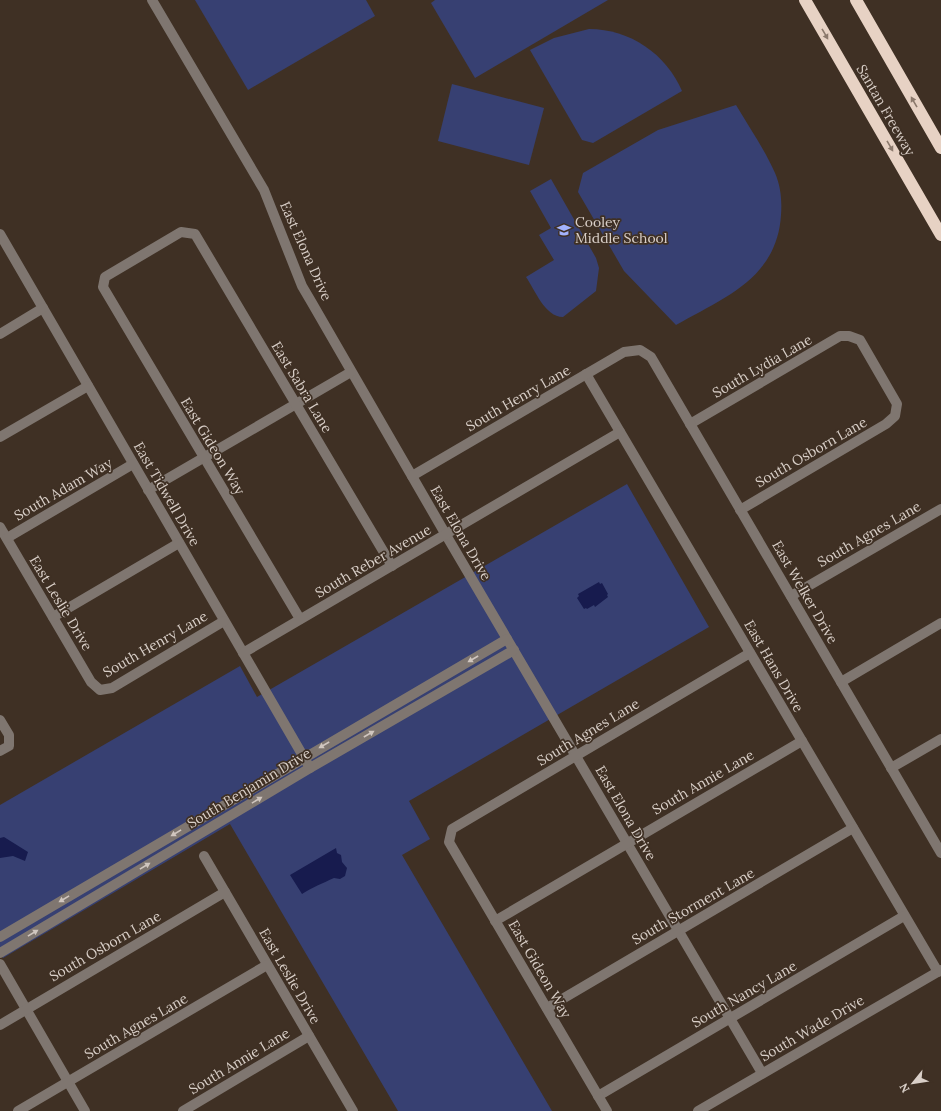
<svg xmlns="http://www.w3.org/2000/svg" width="941" height="1111" font-family="Lora,serif">
<rect width="100%" height="100%" fill="#3f3024"/>
<g fill="#374072">
<polygon points="195,0 366,0 375,16 248,90"/>
<polygon points="435,0 608,0 475,78 431,3"/>
<path d="M589,29c41,0 77,25 93,62l-89,52 -11,-3 -52,-90 24,-12z"/>
<polygon points="452,84 544,108 529,165 438,141"/>
<path d="M736,105c13,22 29,45 39,68 6,14 7,28 6,42 -4,64 -58,83 -105,110l-52,-54 -46,-79 5,-19 75,-43z"/>
<path d="M551,179l45,79 3,10 -3,23 -33,26c-18,0 -28,-27 -37,-40l28,-17 -15,-25 12,-7 -21,-37z"/>
<polygon points="627,484 709,627 409,801 430,839 402,855 552,1111 398,1111 230,824 3,958 0,953 0,805 240,666 257,697"/>
</g>
<g fill="#171b4e">
<polygon points="599,582 600,584 602,583 608,594 607,595 608,597 595,607 594,605 587,609 586,608 584,609 577,598 579,596 578,594"/>
<polygon points="4,837 28,852 25,861 13,856 0,858 0,838"/>
<path d="M336,848l1,5 4,2 1,7 5,6 -2,8 -5,3 -6,-1c-11,5 -21,9 -32,16l-12,-19z"/>
</g>
<g fill="none" stroke-linecap="round" stroke-linejoin="round">
<g stroke="#7f7670" stroke-width="10">
<polyline points="152,0 264,190 302,286 312,303 446,535 762,1073"/>
<polyline points="0,234 310,768"/>
<polyline points="0,334 43,308"/>
<polyline points="586,374 938,972"/>
<polyline points="690,424 840,336 849,336 860,340 897,404 895,416 886,424 740,510"/>
<polyline points="0,437 88,386"/>
<polyline points="412,476 624,352 640,350 651,357 941,853"/>
<polyline points="148,490 351,372"/>
<polyline points="0,527 91,682 100,690 112,688 224,621"/>
<polyline points="7,538 133,464"/>
<polyline points="791,596 941,509"/>
<polyline points="53,617 179,543"/>
<polyline points="300,619 103,287 105,277 181,232 195,234 392,566"/>
<polyline points="243,653 620,432"/>
<polyline points="841,682 941,623"/>
<polyline points="0,720 9,735 9,746 0,751"/>
<polyline points="891,768 941,739"/>
<polyline points="204,856 353,1111"/>
<polyline points="495,921 802,741"/>
<polyline points="0,937 507,639"/>
<polyline points="0,953 310,768 514,650"/>
<polyline points="0,964 85,1111"/>
<polyline points="547,1008 853,828"/>
<polyline points="0,1025 225,892"/>
<polyline points="598,1096 904,916"/>
<polyline points="18,1111 267,965"/>
<polyline points="183,1111 309,1036"/>
<polyline points="607,1111 449,842 452,829 750,653"/>
<polyline points="698,1111 941,970"/>
</g>
<g stroke="#e7d2c4" stroke-width="12">
<polyline points="805,0 941,235"/>
<polyline points="856,0 941,148"/>
</g>
</g>
<defs><path id="oneway-solid" d="M-6-.8H1V-3.2L6.5 0L1 3.2V.8H-6Z"/></defs>
<g fill="#8b796c">
<use href="#oneway-solid" transform="translate(825 34) rotate(60)"/>
<use href="#oneway-solid" transform="translate(914 102) rotate(-120)"/>
<use href="#oneway-solid" transform="translate(890 146) rotate(60)"/>
</g>
<g fill="#d0c6bf">
<use href="#oneway-solid" transform="translate(473 659) rotate(150)"/>
<use href="#oneway-solid" transform="translate(369 734) rotate(-30)"/>
<use href="#oneway-solid" transform="translate(324 745) rotate(150)"/>
<use href="#oneway-solid" transform="translate(257 800) rotate(-31)"/>
<use href="#oneway-solid" transform="translate(176 833) rotate(149)"/>
<use href="#oneway-solid" transform="translate(145 866) rotate(-31)"/>
<use href="#oneway-solid" transform="translate(64 899) rotate(149)"/>
<use href="#oneway-solid" transform="translate(33 933) rotate(-31)"/>
</g>
<defs>
<symbol id="school-bare" viewBox="-9 -9 18 18"><path d="M0-5L7-2L0 1L-7-2ZM-4 1L0 2.5L4 1V4Q0 6-4 4Z" fill="#a2b2fd" stroke="#3f3024" stroke-width="2.5" paint-order="stroke"/></symbol>
</defs>
<g fill-rule="evenodd">
<use href="#school-bare" x="554" y="220" width="20" height="20"/>
</g>
<g text-anchor="middle" stroke-width="3.5" stroke-linejoin="round" paint-order="stroke">
<g font-size="14" fill="#d9cfc8" stroke="#3f3024">
<text transform="translate(886 110) rotate(60)" y="5">Santan Freeway</text>
<text transform="translate(306 251) rotate(66)" y="5">East Elona Drive</text>
<text transform="translate(762 366) rotate(-30)" y="5">South Lydia Lane</text>
<text transform="translate(302 387) rotate(59)" y="5">East Sabra Lane</text>
<text transform="translate(518 398) rotate(-30)" y="5">South Henry Lane</text>
<text transform="translate(213 446) rotate(59)" y="5">East Gideon Way</text>
<text transform="translate(811 452) rotate(-30)" y="5">South Osborn Lane</text>
<text transform="translate(63 489) rotate(-30)" y="5">South Adam Way</text>
<text transform="translate(167 494) rotate(60)" y="5">East Tidwell Drive</text>
<text transform="translate(461 533) rotate(60)" y="5">East Elona Drive</text>
<text transform="translate(869 534) rotate(-30)" y="5">South Agnes Lane</text>
<text transform="translate(373 561) rotate(-30)" y="5">South Reber Avenue</text>
<text transform="translate(805 592) rotate(60)" y="5">East Welker Drive</text>
<text transform="translate(61 603) rotate(59)" y="5">East Leslie Drive</text>
<text transform="translate(155 644) rotate(-30)" y="5">South Henry Lane</text>
<text transform="translate(774 666) rotate(60)" y="5">East Hans Drive</text>
<text transform="translate(588 732) rotate(-31)" y="5">South Agnes Lane</text>
<text transform="translate(703 782) rotate(-30)" y="5">South Annie Lane</text>
<text transform="translate(249 788) rotate(-31)" y="5">South Benjamin Drive</text>
<text transform="translate(626 813) rotate(60)" y="5">East Elona Drive</text>
<text transform="translate(693 906) rotate(-30)" y="5">South Storment Lane</text>
<text transform="translate(105 946) rotate(-30)" y="5">South Osborn Lane</text>
<text transform="translate(540 969) rotate(60)" y="5">East Gideon Way</text>
<text transform="translate(290 976) rotate(60)" y="5">East Leslie Drive</text>
<text transform="translate(744 994) rotate(-30)" y="5">South Nancy Lane</text>
<text transform="translate(136 1026) rotate(-30)" y="5">South Agnes Lane</text>
<text transform="translate(812 1028) rotate(-30)" y="5">South Wade Drive</text>
<text transform="translate(239 1061) rotate(-31)" y="5">South Annie Lane</text>
</g>
<g font-size="14" fill="#d9cfc8" stroke="#3f3024" text-anchor="start">
<text x="575" y="227">Cooley<tspan x="575" dy="16">Middle School</tspan></text>
</g>
</g>
<g transform="translate(913 1083) rotate(240)" stroke="#3f3024" stroke-width="3" paint-order="stroke">
<path d="M0-3L7 15L0 10L-7 15Z" fill="#d9cfc8"/>
<text y="-6" font-size="11" font-weight="bold" text-anchor="middle" fill="#d9cfc8">N</text>
</g>
</svg>
